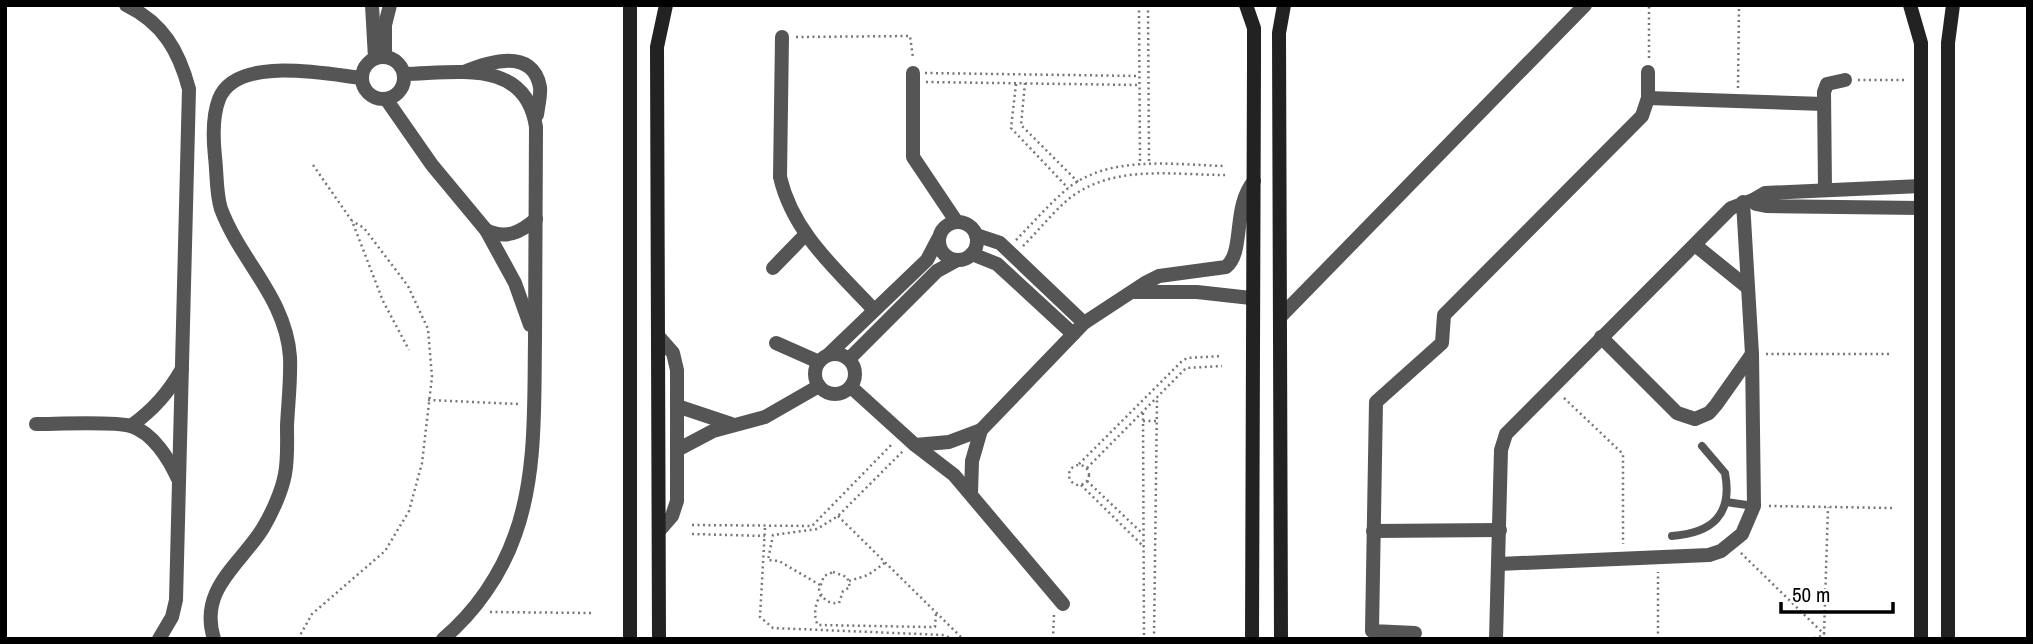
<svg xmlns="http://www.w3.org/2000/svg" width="2033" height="644" font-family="'Archivo Narrow',sans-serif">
<rect width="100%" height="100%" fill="#fff"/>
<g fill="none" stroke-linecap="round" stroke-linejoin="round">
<g stroke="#777" stroke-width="2.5" stroke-dasharray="2 3.5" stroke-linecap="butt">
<polyline points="1139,5 1140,165"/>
<polyline points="1148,5 1149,163"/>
<polyline points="796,37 910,36 913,58"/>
<polyline points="1649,58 1649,5"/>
<polyline points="925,73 1139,76"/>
<polyline points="1858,80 1907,80"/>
<polyline points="926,82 1139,85"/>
<polyline points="1025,83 1021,125 1078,182"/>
<polyline points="1016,84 1011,128 1068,188"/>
<polyline points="1738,88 1739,5"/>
<polyline points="313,165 352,221 383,301 409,350"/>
<path d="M1016,240c17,-17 33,-36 51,-51 42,-35 109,-24 159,-23"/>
<path d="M1023,246c14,-14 27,-30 41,-43 44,-40 107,-28 161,-28"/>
<polyline points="1766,354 1892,354"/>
<polyline points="1564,398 1623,454 1623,544"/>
<polyline points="428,400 519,404"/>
<polyline points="1143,413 1144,639"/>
<polyline points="1143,421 1156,421"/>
<polyline points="1079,464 1181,362 1187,358 1222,356"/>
<circle cx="1079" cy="475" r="10"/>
<polyline points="1087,468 1186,368 1222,366"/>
<polyline points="1087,481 1143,534"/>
<polyline points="1081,485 1144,547"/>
<polyline points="1769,506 1892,508"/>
<polyline points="838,516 963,639"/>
<polyline points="692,525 812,526 893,443"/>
<polyline points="765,528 760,617 773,628 944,635 952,639"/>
<polyline points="692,534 765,536"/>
<polyline points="1741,553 1824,634"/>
<path d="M833,572l14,5 3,10 -7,4 -4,12c-10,1 -16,-3 -20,-13l5,-14z"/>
<polyline points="849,581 868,575 886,562"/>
<polyline points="820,585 779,561 768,560 773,535 817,529 838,516 903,451"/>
<path d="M821,595c-6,7 -8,22 -3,30l112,2h5l1,-14"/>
<polyline points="490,612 591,613"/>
<polyline points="298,639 312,614 385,551 409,511 422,463 432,377 428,329 408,286 364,228 352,221"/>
<polyline points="1053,639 1054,614"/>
<polyline points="1154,639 1157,400"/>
<polyline points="1658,639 1658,572"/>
<polyline points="1781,639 1817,638 1824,634 1828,507"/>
</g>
<g stroke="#555" stroke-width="8">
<polyline points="1726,502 1754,506"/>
<path d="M1672,536c40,-3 61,-21 53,-63l-23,-27"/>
</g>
<g stroke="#555" stroke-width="14">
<path d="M126,5c37,18 53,46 63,84l-13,511 -4,17 -13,22"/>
<polyline points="372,5 375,58"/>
<path d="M782,37l-2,140c13,56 56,92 94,133"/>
<circle cx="383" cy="78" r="21"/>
<polyline points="385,57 385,25 390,5"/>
<path d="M464,72c24,-10 69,-25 76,15 1,8 -2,20 -3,28"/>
<polyline points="913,73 913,157 956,221"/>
<path d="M404,74c54,-1 122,-16 132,53 0,71 -1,142 -1,213 -1,63 2,135 -20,195 -14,40 -40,77 -72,104"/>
<polyline points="1648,98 1824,104"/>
<polyline points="386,99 432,165 486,230 515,283 530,325"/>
<polyline points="1921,186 1765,193 1753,200 1756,204 1766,206 1921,208"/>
<polyline points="1825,190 1824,92 1827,84 1845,80"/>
<circle cx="958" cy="241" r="19"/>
<path d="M486,230c20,10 35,2 50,-11"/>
<polyline points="976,235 1000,243 1084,323"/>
<polyline points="1695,245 1747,287"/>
<polyline points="972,254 997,264 1073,334"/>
<polyline points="773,268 805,235"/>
<polyline points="1135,292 1197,292 1251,298"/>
<polyline points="1280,317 1585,5"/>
<polyline points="658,336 673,353 677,370 677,501 672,516 659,531"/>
<polyline points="1601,337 1677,413 1695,419 1709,413 1716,405 1752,354"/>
<polyline points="776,343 819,362"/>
<polyline points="829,354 927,260 938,239"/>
<circle cx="835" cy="374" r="20"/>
<polyline points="849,359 937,271 957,260"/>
<polyline points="851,387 915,445 954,475 1063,604"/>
<polyline points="677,406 731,424"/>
<path d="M36,424c20,0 79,-3 95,2 22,7 38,33 47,53"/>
<path d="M131,426c23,-17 37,-33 51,-57"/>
<path d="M915,445l34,-3 32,-12 103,-107 61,-40 14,-7 67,-9c19,-15 6,-60 28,-86"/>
<polyline points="677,450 713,431 765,417 819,386"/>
<polyline points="971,493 972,461 981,430"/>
<polyline points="1373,531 1500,530"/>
<polyline points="1499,564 1709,555 1721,551 1742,534 1754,506 1752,354 1743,202"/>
<polyline points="1415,633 1372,631 1376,402 1442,343 1444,315 1642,116 1648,98 1648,72"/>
<path d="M214,639c-16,-50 27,-75 49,-111 9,-15 19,-37 22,-54 3,-15 2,-32 2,-48 1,-22 4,-46 3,-69 -4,-59 -49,-95 -69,-148 -5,-15 -4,-36 -6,-52 -2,-19 -3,-40 4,-58 17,-44 107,-25 143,-21"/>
<polyline points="1496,639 1501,450 1506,434 1731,208 1753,200"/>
</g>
<g stroke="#222" stroke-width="14">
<polyline points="630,5 630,639"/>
<polyline points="1246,5 1254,28 1254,60 1252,639"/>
<polyline points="1910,5 1921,43 1921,639"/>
<polyline points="659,639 657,47 666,5"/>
<polyline points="1281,639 1279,33 1284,5"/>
<polyline points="1948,639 1948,43 1953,5"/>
</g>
</g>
<rect width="2033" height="644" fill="none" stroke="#000000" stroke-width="14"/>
<path d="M1781 602v10h112v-10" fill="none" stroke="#000000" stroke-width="3.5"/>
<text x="1792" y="602" font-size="21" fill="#000000" stroke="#ffffff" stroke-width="5" paint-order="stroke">50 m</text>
</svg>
